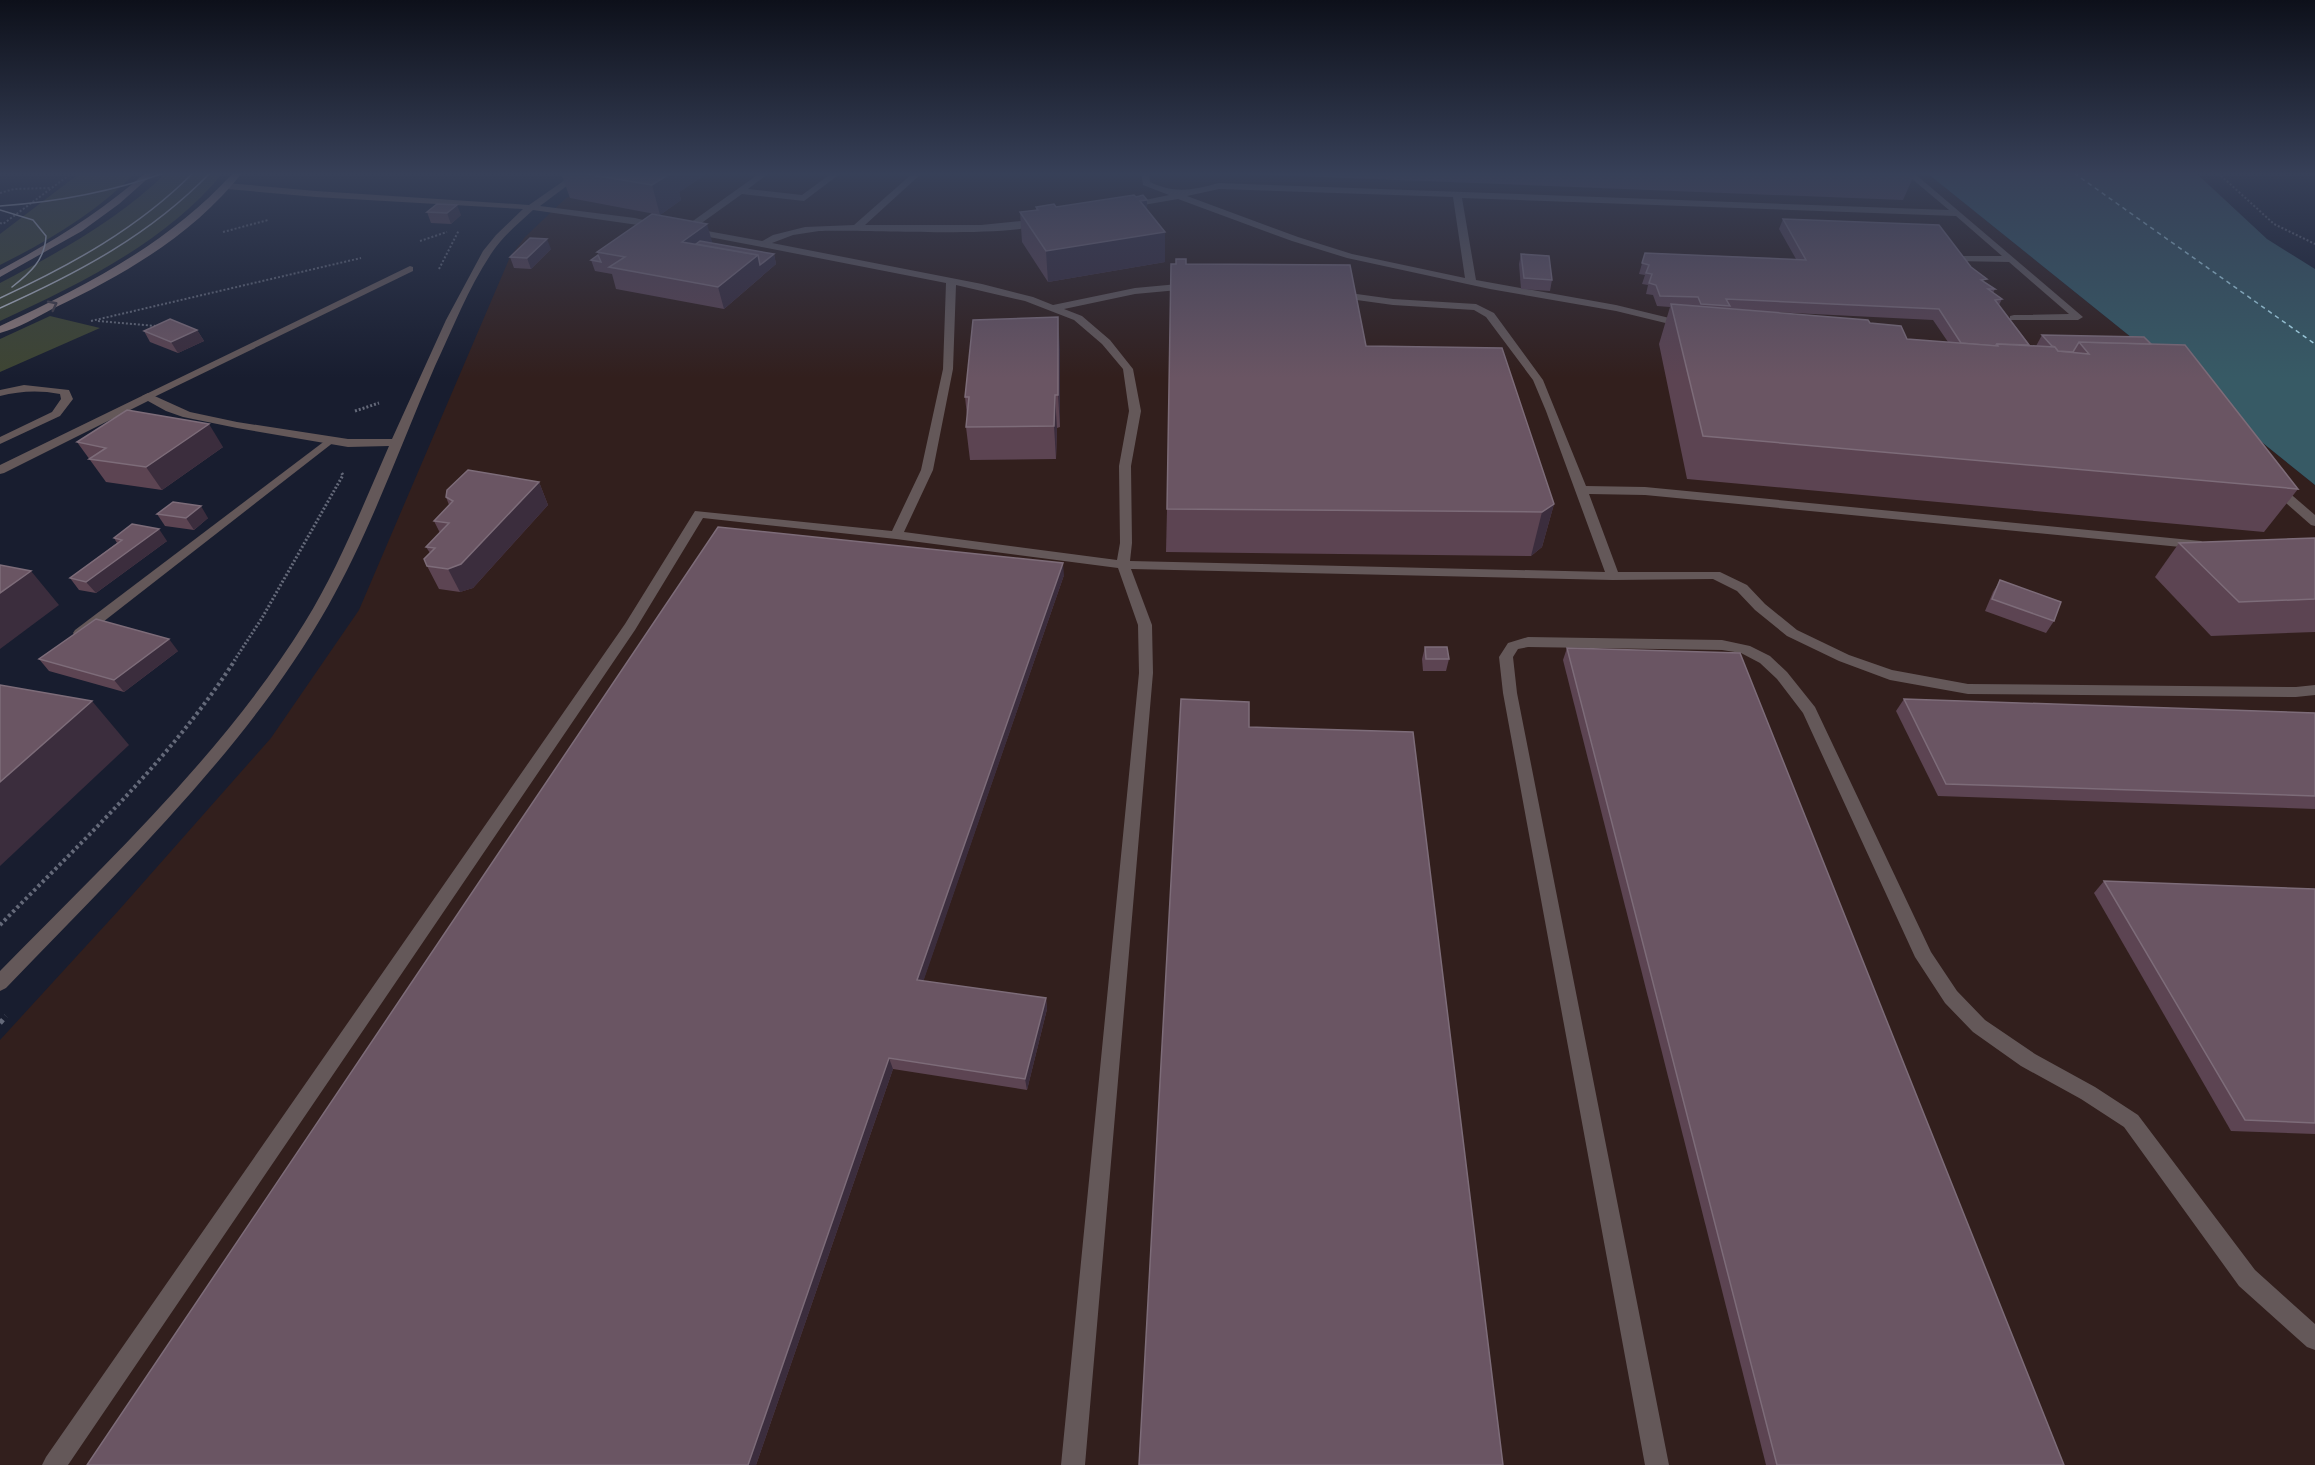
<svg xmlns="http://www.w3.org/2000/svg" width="2315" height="1465" font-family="Inter,sans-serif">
<rect width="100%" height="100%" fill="#181d2f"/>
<polygon fill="#321f1d" points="608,173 1927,173 2315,485 2315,1465 0,1465 0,1040 119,910 271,738 359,610 510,257 525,237 565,199"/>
<g fill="#3e4532">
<path d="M80,173h55c-38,39 -87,68 -135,92v-31z"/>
<path d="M166,173h57c-57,69 -143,111 -223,148v-38c58,-30 119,-64 166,-110z"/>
<polygon points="50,316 100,328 0,372 0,339"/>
</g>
<polygon fill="#375a65" points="1927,173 2196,173 2267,239 2315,269 2315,485"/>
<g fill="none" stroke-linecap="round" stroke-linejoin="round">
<polyline stroke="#b3e8f9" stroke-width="1.5" stroke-dasharray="4.5 4" stroke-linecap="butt" points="2074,173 2315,344"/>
<g stroke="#646979" stroke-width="2" stroke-dasharray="2 2" stroke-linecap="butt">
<polyline points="2218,173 2274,224 2315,244"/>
<polyline points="0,193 14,189 50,188"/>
<polyline points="0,223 3,224 72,173"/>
<polyline points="223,232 268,220"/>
<polyline points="420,241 447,232"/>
<polyline points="439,269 459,230"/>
<polyline points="91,321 361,258"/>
<polyline points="98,321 156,326"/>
</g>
<g stroke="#646979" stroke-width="3" stroke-dasharray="2 2" stroke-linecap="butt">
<polyline points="355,411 379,403"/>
<polyline points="234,661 262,618 343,475 341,472"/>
</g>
<path stroke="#646979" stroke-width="4" stroke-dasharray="3 3" stroke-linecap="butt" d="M0,925c82,-84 171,-166 235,-265"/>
<polyline stroke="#646979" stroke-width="5" stroke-dasharray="4.5 4.5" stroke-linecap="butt" points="0,1023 6,1016"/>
<g fill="#645859" fill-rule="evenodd">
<polygon points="760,173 769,173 748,189 802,195 832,173 841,173 804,201 742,194 689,232 683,232 683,228"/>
<path d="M913,173h9l-57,52h116l60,-6 5,3c-24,17 -187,7 -227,9l-26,4 -21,8 210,41 51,13 20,8 82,-17 54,-5 5,3 -5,3 -54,5 -71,15 18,7 28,24 23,29 8,42 -10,55 1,77 -2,18 475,11 -59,-161 -13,-31 -47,-63 -12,-7 -81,-5 -58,-8 -5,-3 5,-3 58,8 83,5 18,9 49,67 43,106 59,1 556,54 6,4 -6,4 -556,-54 -56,-1 29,78h102l27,13 18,19 32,26 52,25 43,15 76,14 328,3 19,-2v10l-19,2 -328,-3 -78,-14 -51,-19 -52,-25 -32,-26 -18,-19 -24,-12 -100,1 -482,-11 21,56 1,48 -68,792h-24l78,-792 -1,-48 -20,-57 -222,-29 -193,-21 -68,112 -567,835h-26l4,-8 579,-833 70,-113 197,20 29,-61 22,-101 3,-86 -184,-36 -5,-3 16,-9 32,-8 49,-2zM956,285l69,16 49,19 28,24 21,25 6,42 -10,55 1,77 -3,17 -213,-28 29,-62 20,-101z"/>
<path d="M1141,173h8l1,9c25,12 43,8 69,1l730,27 -44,-37h9l169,144 -5,3h-68v-4l4,-1 55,-1 -60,-52 -56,-1v-4l3,-1h46l-46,-40 -494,-18 14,82 140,25 74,18 1,2 -5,3 -70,-17 -126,-22 -143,-31 -55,-17 -114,-42 -52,9v-4l43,-9 -26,-10zM1219,189l234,8 12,81 -113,-24 -54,-17 -111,-41z"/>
<polygon points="410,266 413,267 413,271 152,398 144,398 142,396"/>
<path d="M24,385l45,5 4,9 -13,17 -60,28v-7l52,-25 9,-13 -1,-5c-21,-4 -40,-3 -60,2v-6z"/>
<polygon points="330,437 336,440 334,442 85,636 75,636 73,633 75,630"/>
<polygon points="2274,482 2278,483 2315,515 2315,526 2311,525 2270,489 2268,486"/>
<polygon points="1528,637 1722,640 1750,646 1770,656 1787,672 1815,707 1931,952 1957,991 1985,1020 2035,1054 2095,1087 2138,1115 2255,1270 2315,1324 2315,1350 2307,1347 2239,1286 2124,1127 2081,1099 2021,1066 1973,1032 1945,1003 1915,957 1803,713 1777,679 1760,663 1741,653 1722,650 1528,647 1518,649 1513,657 1517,693 1669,1465 1645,1465 1503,693 1499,657 1508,643"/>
</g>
<g fill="#645859" fill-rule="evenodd">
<path d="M575,173h9l-44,33 95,12 29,7 -5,3 -126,-18c-14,13 -30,26 -40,41 -24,35 -40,77 -58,115 -35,80 -64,164 -107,240 -81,143 -209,264 -322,382l-6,3v-20c107,-109 224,-218 305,-349 34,-55 58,-117 84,-176l-41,1 -111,-19 -54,-11 -17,-6 -18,-10 -144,72 -4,1v-9l148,-72 42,19 47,10 111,17h44l54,-119 37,-69 13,-16 27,-26 -207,-12 -89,-8 -4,-3 4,-3 89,8 213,14z"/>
<polygon points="691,228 762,241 767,244 762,247 688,233 688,229"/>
</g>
<g fill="#8c797a" fill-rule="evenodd">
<path d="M145,173h9l-35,31 -37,27 -82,46v-7c52,-28 101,-58 145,-97z"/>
<path d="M233,173h9c-48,61 -118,102 -188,135 -17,9 -35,20 -54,25v-7c86,-40 168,-82 233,-153z"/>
</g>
<g stroke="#b4b9c7" stroke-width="1.5">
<path d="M0,206c56,-4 111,-14 164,-33"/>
<path d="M0,210l33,10 13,16c-1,24 -16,37 -34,51"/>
<path d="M0,298c71,-33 137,-69 193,-125"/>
<path d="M0,308c78,-35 150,-73 210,-135"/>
</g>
</g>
<g fill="#5c4452" fill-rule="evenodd">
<polygon points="561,173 708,173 679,192 681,200 660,215 570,198"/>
<polygon points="1219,173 1915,173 1903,200"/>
<polygon points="2308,173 2315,173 2315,177"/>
<polygon points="1136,197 1147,200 1147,210 1165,262 1048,282 1022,242 1020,212 1036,210 1036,207 1056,207"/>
<polygon points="437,204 461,215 451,224 431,223 427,212"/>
<path d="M1783,219l188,48 14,16 10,6 -2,4 9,6 -3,6 31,40 6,1 6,-11 102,2 154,152 -34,43 -577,-53 -28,-135 11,-37 -13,-1 -4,-11 -7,-1 2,-9 -6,-1 3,-9 -6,-1 6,-21 151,6 -17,-30zM1775,312l158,8 15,22 -41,-3z"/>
<polygon points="712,243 774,254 776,264 724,309 616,289 612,274 595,271 591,260 599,255 597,252"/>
<polygon points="551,249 531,269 514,268 510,257"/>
<polygon points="1521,254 1552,280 1550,291 1521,289 1519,264"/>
<polygon points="1186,264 1366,346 1554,504 1542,547 1531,556 1166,552 1167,509"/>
<polygon points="197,330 204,341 178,353 150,342 144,331"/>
<polygon points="1060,349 1060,427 1057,428 1056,459 970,460 966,427 967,416 965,397"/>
<polygon points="77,442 223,447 162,490 106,482"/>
<polygon points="539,482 548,505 473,588 460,592 439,589 427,566 430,553 426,547 440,533 434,521 449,505 446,497"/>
<polygon points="157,514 208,518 194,530 165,526"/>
<polygon points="114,538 167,541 96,593 79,590 70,578 117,543"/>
<polygon points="2315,538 2315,632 2211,636 2155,577 2179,543"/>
<polygon points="1064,575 923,981 1046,998 1047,1009 1027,1090 893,1069 756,1465 87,1465"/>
<polygon points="2000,581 2054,621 2046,633 1985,611 1993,592"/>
<polygon points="1425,647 1449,659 1446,671 1423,671 1422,659"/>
<polygon points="1567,648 2064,1465 1766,1465 1563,660"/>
<polygon points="178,651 124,692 49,671 39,659"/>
<polygon points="1904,699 2315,713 2315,809 1938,796 1896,711"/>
<polygon points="2104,881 2315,889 2315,1134 2231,1131 2094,893"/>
</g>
<g fill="#3b2d3d">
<polygon points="663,173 708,173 679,192 681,200 660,215 652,185"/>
<polygon points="1147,200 1147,230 1140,201"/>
<polygon points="457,205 461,215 451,224 447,213"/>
<polygon points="707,224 713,245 685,252 682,242"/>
<polygon points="1165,232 1165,262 1048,282 1046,251"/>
<polygon points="547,239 551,249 531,269 527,258"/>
<polygon points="774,254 776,264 724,309 718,287 758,255"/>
<polygon points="1058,317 1060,349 1060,427 1058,395"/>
<polygon points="197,330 204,341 178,353 171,342"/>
<polygon points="1055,395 1057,428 1056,459 1054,426"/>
<polygon points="209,424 223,447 162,490 146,467"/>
<polygon points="539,482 548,505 473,588 460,592 448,569"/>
<polygon points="1554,504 1542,547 1531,556 1542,512"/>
<polygon points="201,506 208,518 194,530 186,518"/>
<polygon points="159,529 167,541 96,593 86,582"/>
<polygon points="1063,563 1064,575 920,991 917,980"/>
<polygon points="31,571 59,605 0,649 0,593"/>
<polygon points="169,639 178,651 124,692 114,680"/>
<polygon points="92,701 129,745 0,866 0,782"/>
<polygon points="1046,998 1047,1009 1027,1090 1025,1079"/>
<polygon points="889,1058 893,1069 756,1465 748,1465"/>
</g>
<g fill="#6a5563" stroke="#7d6c79" stroke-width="1.5">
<polygon points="580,173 671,173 652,185"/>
<polygon points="1134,195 1136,197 1143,195 1147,200 1140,201 1165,232 1046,251 1020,212 1038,210 1036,207 1054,204 1056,207"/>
<polygon points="437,204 457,205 447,213 427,212"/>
<polygon points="652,214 707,224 682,242 758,255 718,287 609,267 625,257 597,252"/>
<polygon points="1783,219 1939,225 1971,267 1987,279 1981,280 1995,289 1988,289 2002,299 1995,300 2029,345 1997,344 1995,346 1961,343 1939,309 1726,299 1730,306 1701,304 1698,297 1660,296 1656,285 1649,283 1652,274 1646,273 1649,265 1642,263 1645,253 1806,260"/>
<polygon points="530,238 547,239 527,258 510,257"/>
<polygon points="700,241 774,254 760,265 758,255 696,244"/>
<polygon points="1521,254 1549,256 1552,280 1524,278"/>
<polygon points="598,255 601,262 591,260"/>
<polygon points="1176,259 1186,259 1186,264 1350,265 1366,346 1502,348 1554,504 1542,512 1167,509 1171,264 1176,264"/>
<polygon points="1671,304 1868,320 1870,323 1901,326 1907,339 1998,346 1997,344 2055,347 2058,351 2089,354 2079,342 2185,345 2298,489 1703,436"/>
<polygon points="1058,317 1058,395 1055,395 1054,426 966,427 969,397 965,397 973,320"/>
<polygon points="170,319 197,330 171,342 144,331"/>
<polygon points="2042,335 2144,337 2151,344 2079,342 2073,352 2058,351 2055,347 2052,346"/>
<polygon points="127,410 209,424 146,467 89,459 106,448 77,442"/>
<polygon points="468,470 539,482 461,564 448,569 427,566 424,559 435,548 426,547 449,523 434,521 453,501 446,497 447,490"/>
<polygon points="173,502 201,506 186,518 157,514"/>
<polygon points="132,524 159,529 86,582 70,578 122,540 114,538"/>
<polygon points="718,527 1063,563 917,980 1046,998 1025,1079 889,1058 748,1465 87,1465"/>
<polygon points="2315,538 2315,599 2239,602 2179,543"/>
<polygon points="0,565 31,571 0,593"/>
<polygon points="2000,580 2061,602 2054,621 1992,599"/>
<polygon points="96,619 169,639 114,680 39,659"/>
<polygon points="1425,647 1447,647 1449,659 1426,659"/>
<polygon points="1567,648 1740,653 2064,1465 1777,1465"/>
<polygon points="0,685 92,701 0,782"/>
<polygon points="1181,699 1249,702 1249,727 1413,732 1503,1465 1139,1465"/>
<polygon points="1904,699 2315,713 2315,796 1946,784"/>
<polygon points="2104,881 2315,889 2315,1123 2245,1120"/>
</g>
<defs><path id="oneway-chevron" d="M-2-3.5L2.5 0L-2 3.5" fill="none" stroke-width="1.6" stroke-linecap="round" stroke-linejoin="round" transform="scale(1.5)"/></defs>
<use stroke="#413c47" href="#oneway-chevron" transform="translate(53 305) rotate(-27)"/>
<linearGradient id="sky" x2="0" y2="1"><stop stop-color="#0d101a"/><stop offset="0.46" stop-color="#374058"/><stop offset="1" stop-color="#374058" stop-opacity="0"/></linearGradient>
<rect width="2315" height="378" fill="url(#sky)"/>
</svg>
